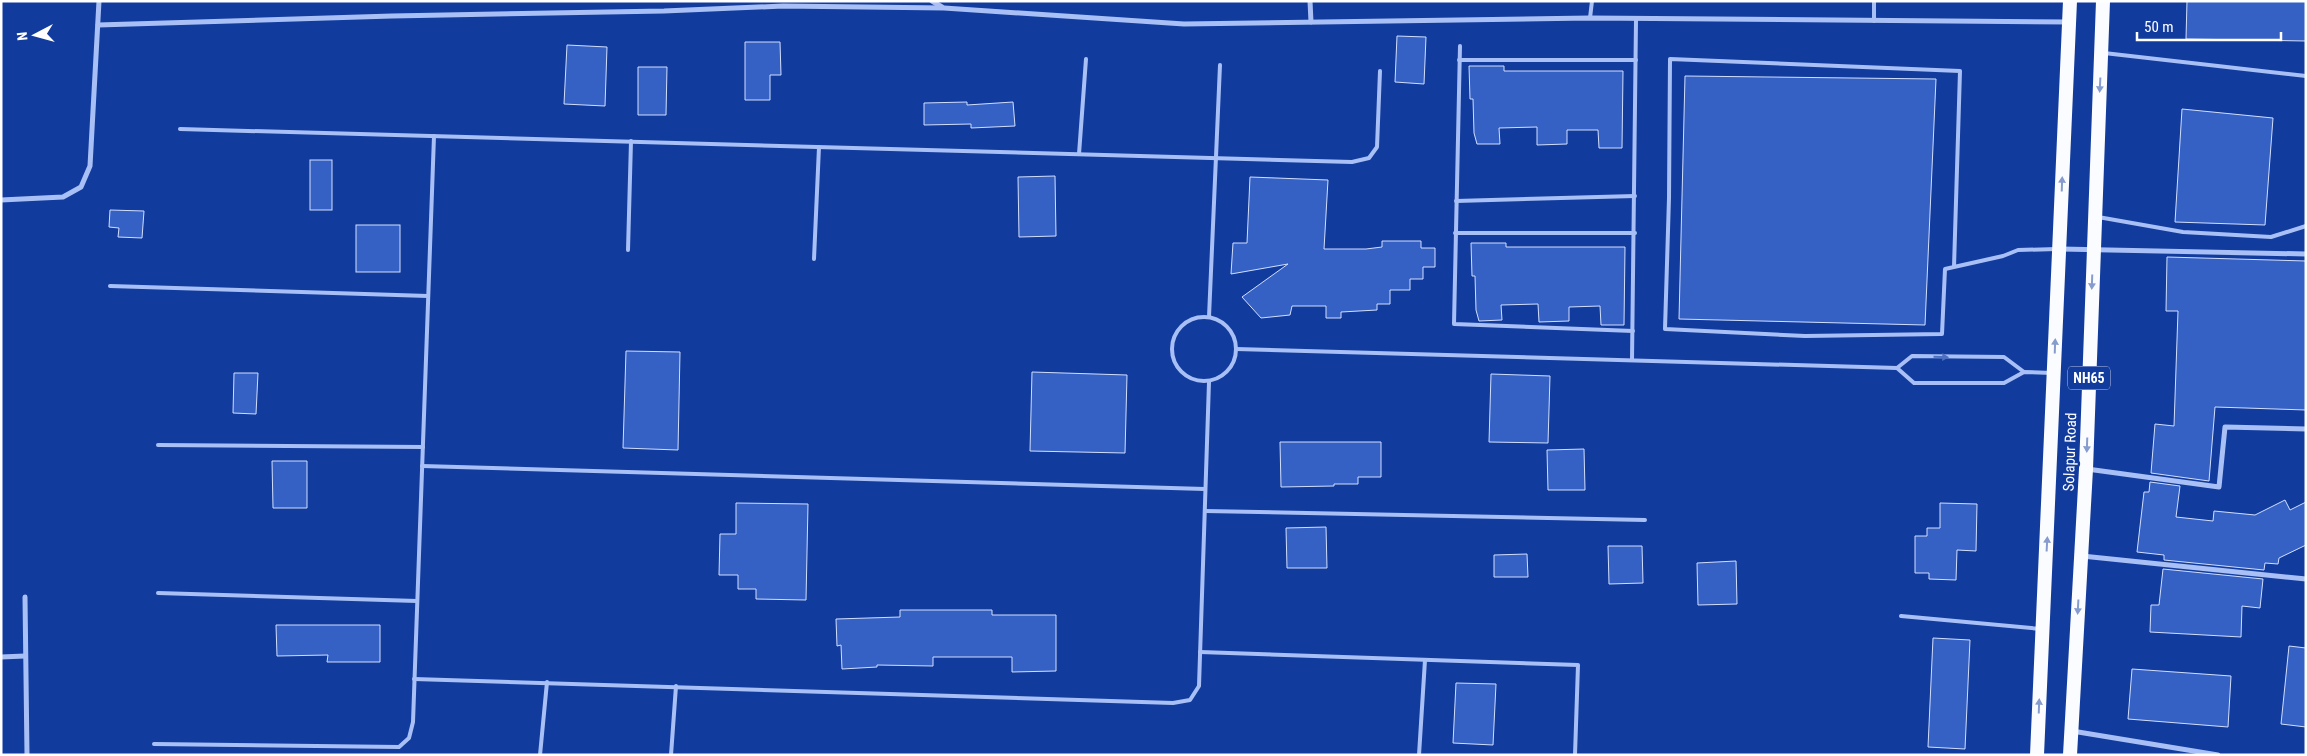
<svg xmlns="http://www.w3.org/2000/svg" width="2307" height="756" font-family="'Roboto Condensed',sans-serif">
<rect width="100%" height="100%" fill="#123b9e"/>
<g fill="#3661c4" stroke="#d1dffe">
<polygon points="2187,1 2306,1 2306,41 2186,39"/>
<polygon points="1397,36 1426,37 1424,84 1395,82"/>
<polygon points="745,42 780,42 781,75 770,75 770,100 745,100"/>
<polygon points="567,45 607,47 605,106 564,104"/>
<polygon points="1469,66 1504,66 1504,71 1623,71 1622,148 1599,148 1598,130 1567,130 1567,144 1537,145 1537,127 1499,128 1500,144 1477,144 1474,133 1473,99 1470,99"/>
<polygon points="638,67 667,67 666,115 638,115"/>
<polygon points="1685,76 1936,79 1925,325 1679,319"/>
<polygon points="967,102 967,105 1013,102 1015,126 971,128 971,124 924,125 924,103"/>
<polygon points="2182,109 2273,118 2265,225 2175,222"/>
<rect x="310" y="160" width="22" height="50"/>
<polygon points="1055,176 1056,236 1019,237 1018,177"/>
<polygon points="1250,177 1328,180 1324,249 1366,249 1382,247 1382,241 1421,241 1421,248 1435,248 1435,267 1423,267 1423,279 1410,279 1410,290 1390,290 1390,304 1377,304 1377,310 1341,312 1341,318 1326,318 1326,306 1292,306 1290,315 1261,318 1242,297 1288,264 1231,274 1233,243 1247,243"/>
<polygon points="110,210 144,211 142,238 118,237 119,228 109,227"/>
<rect x="356" y="225" width="44" height="47"/>
<polygon points="1471,243 1506,243 1506,247 1625,247 1624,325 1601,325 1600,306 1569,307 1569,321 1539,322 1538,304 1501,305 1502,320 1479,321 1476,310 1475,276 1472,276"/>
<polygon points="2167,257 2306,261 2306,410 2215,407 2209,481 2151,473 2155,424 2174,426 2178,311 2166,311"/>
<polygon points="626,351 680,352 678,450 623,448"/>
<polygon points="1032,372 1127,375 1125,453 1030,451"/>
<polygon points="234,373 258,373 256,414 233,413"/>
<polygon points="1491,374 1550,376 1548,443 1489,442"/>
<polygon points="1280,442 1381,442 1381,477 1358,477 1358,484 1334,484 1334,486 1281,487"/>
<polygon points="1584,449 1585,490 1548,490 1547,450"/>
<polygon points="272,461 307,461 307,508 273,508"/>
<polygon points="2150,482 2180,486 2176,517 2213,521 2214,511 2255,515 2285,500 2290,510 2306,502 2306,545 2279,558 2278,564 2265,563 2264,570 2164,560 2164,555 2137,552 2144,492 2149,492"/>
<polygon points="736,503 808,504 806,600 756,599 756,589 738,589 738,575 719,575 720,534 736,534"/>
<polygon points="1940,503 1977,504 1976,551 1957,550 1956,580 1929,579 1929,573 1915,573 1915,536 1927,536 1927,528 1940,528"/>
<polygon points="1326,527 1327,568 1287,568 1286,528"/>
<polygon points="1608,546 1642,546 1643,583 1609,584"/>
<polygon points="1527,554 1528,577 1494,577 1494,555"/>
<polygon points="1736,561 1737,604 1698,605 1697,563"/>
<polygon points="2163,569 2263,579 2260,608 2242,606 2241,637 2150,632 2151,605 2159,605"/>
<polygon points="900,610 992,610 992,615 1056,615 1056,671 1012,672 1012,657 933,657 933,666 877,665 877,667 842,669 841,645 837,646 836,619 900,617"/>
<polygon points="276,625 380,625 380,662 327,662 328,655 277,656"/>
<polygon points="1933,638 1970,640 1965,749 1928,747"/>
<polygon points="2289,646 2306,648 2306,727 2281,724"/>
<polygon points="2132,669 2231,676 2228,727 2128,719"/>
<polygon points="1456,683 1496,684 1493,745 1453,743"/>
</g>
<g fill="none" stroke-linecap="round" stroke-linejoin="round">
<g stroke="#a8c0f5" stroke-width="4">
<polyline points="1590,18 1592,1"/>
<polyline points="1874,21 1874,1"/>
<polyline points="1460,46 1454,324 1633,331"/>
<polyline points="2104,53 2306,76"/>
<polyline points="1459,60 1636,60"/>
<polyline points="180,129 1352,162 1369,158 1377,147 1380,71"/>
<polyline points="1079,154 1086,59"/>
<polyline points="1456,201 1635,196"/>
<polyline points="2098,217 2183,232 2271,237 2306,226"/>
<polyline points="1455,233 1635,233"/>
<polyline points="628,250 631,141"/>
<polyline points="814,259 819,147"/>
<polyline points="1954,267 1960,71 1670,59 1669,198 1665,329 1805,336 1942,334 1945,269 2003,256 2018,250 2057,249"/>
<polyline points="110,286 428,296"/>
<circle cx="1204" cy="349" r="32"/>
<polyline points="1209,317 1220,65"/>
<polyline points="1236,349 1897,368 1914,383 2004,383 2024,372 2052,373"/>
<polyline points="1632,360 1636,20"/>
<polyline points="1897,368 1912,356 2004,357 2024,372"/>
<polyline points="158,445 423,447"/>
<polyline points="422,466 1205,489"/>
<polyline points="1205,511 1645,520"/>
<polyline points="158,593 417,601"/>
<polyline points="1901,616 2041,629"/>
<polyline points="1200,652 1578,665 1575,755"/>
<polyline points="414,679 1173,703 1190,700 1199,686 1209,382"/>
<polyline points="154,744 399,747 409,738 413,722 434,136"/>
<polyline points="540,755 547,682"/>
<polyline points="671,755 676,686"/>
<polyline points="1419,755 1425,660"/>
</g>
<g stroke="#a8c0f5" stroke-width="5">
<polyline points="932,1 942,7"/>
<polyline points="1310,1 1311,22"/>
<polyline points="98,25 392,16 664,11 783,6 944,8 1184,24 1590,18 2069,22"/>
<polyline points="1,200 63,197 81,187 90,166 99,1"/>
<polyline points="2061,249 2306,254"/>
<polyline points="2087,469 2219,487 2225,427 2306,429"/>
<polyline points="2082,556 2306,579"/>
<polyline points="25,597 27,755"/>
<polyline points="1,657 25,656"/>
<polyline points="2072,731 2218,755"/>
</g>
<g stroke="#fafcff" stroke-width="14">
<polyline points="2037,755 2070,1"/>
<polyline points="2070,755 2086,469 2103,1"/>
</g>
</g>
<defs><path id="oneway-solid" d="M-6-.8H1V-3.2L6.5 0L1 3.2V.8H-6Z" transform="scale(1.25)"/></defs>
<g fill="#869cce">
<use href="#oneway-solid" transform="translate(2100 85) rotate(93)"/>
<use href="#oneway-solid" transform="translate(2062 184) rotate(-88)"/>
<use href="#oneway-solid" transform="translate(2092 282) rotate(92)"/>
<use href="#oneway-solid" transform="translate(2055 346) rotate(-88)"/>
<use href="#oneway-solid" transform="translate(2087 445) rotate(92)"/>
<use href="#oneway-solid" transform="translate(2047 544) rotate(-87)"/>
<use href="#oneway-solid" transform="translate(2078 607) rotate(93)"/>
<use href="#oneway-solid" transform="translate(2039 706) rotate(-88)"/>
</g>
<use fill="#4e70c1" href="#oneway-solid" transform="translate(1941 357) rotate(1)"/>
<g text-anchor="middle" stroke-width="5" stroke-linejoin="round" paint-order="stroke">
<rect fill="#123b9e" stroke="#b8c4e2" stroke-width="1" x="2068" y="366.5" width="42" height="23" rx="4"/>
<g font-size="14" font-weight="bold" fill="#fff">
<text x="2089" y="383">NH65</text>
</g>
<g font-size="15" fill="#fff" stroke="#123b9e">
<text transform="translate(2070 452) rotate(-88)" y="5">Solapur Road</text>
</g>
</g>
<rect width="2307" height="756" fill="none" stroke="#ffffff" stroke-width="5"/>
<g transform="translate(35 35) rotate(264)" stroke="#123b9e" stroke-width="4" paint-order="stroke">
<path d="M0-4L9 19L0 12L-9 19Z" fill="#ffffff"/>
<text y="-8" font-size="14" font-weight="bold" text-anchor="middle" fill="#ffffff">N</text>
</g>
<path d="M2137 32v8h144v-8" fill="none" stroke="#ffffff" stroke-width="2.5"/>
<text x="2144" y="32" font-size="15" fill="#ffffff" stroke="#123b9e" stroke-width="4" paint-order="stroke">50 m</text>
</svg>
